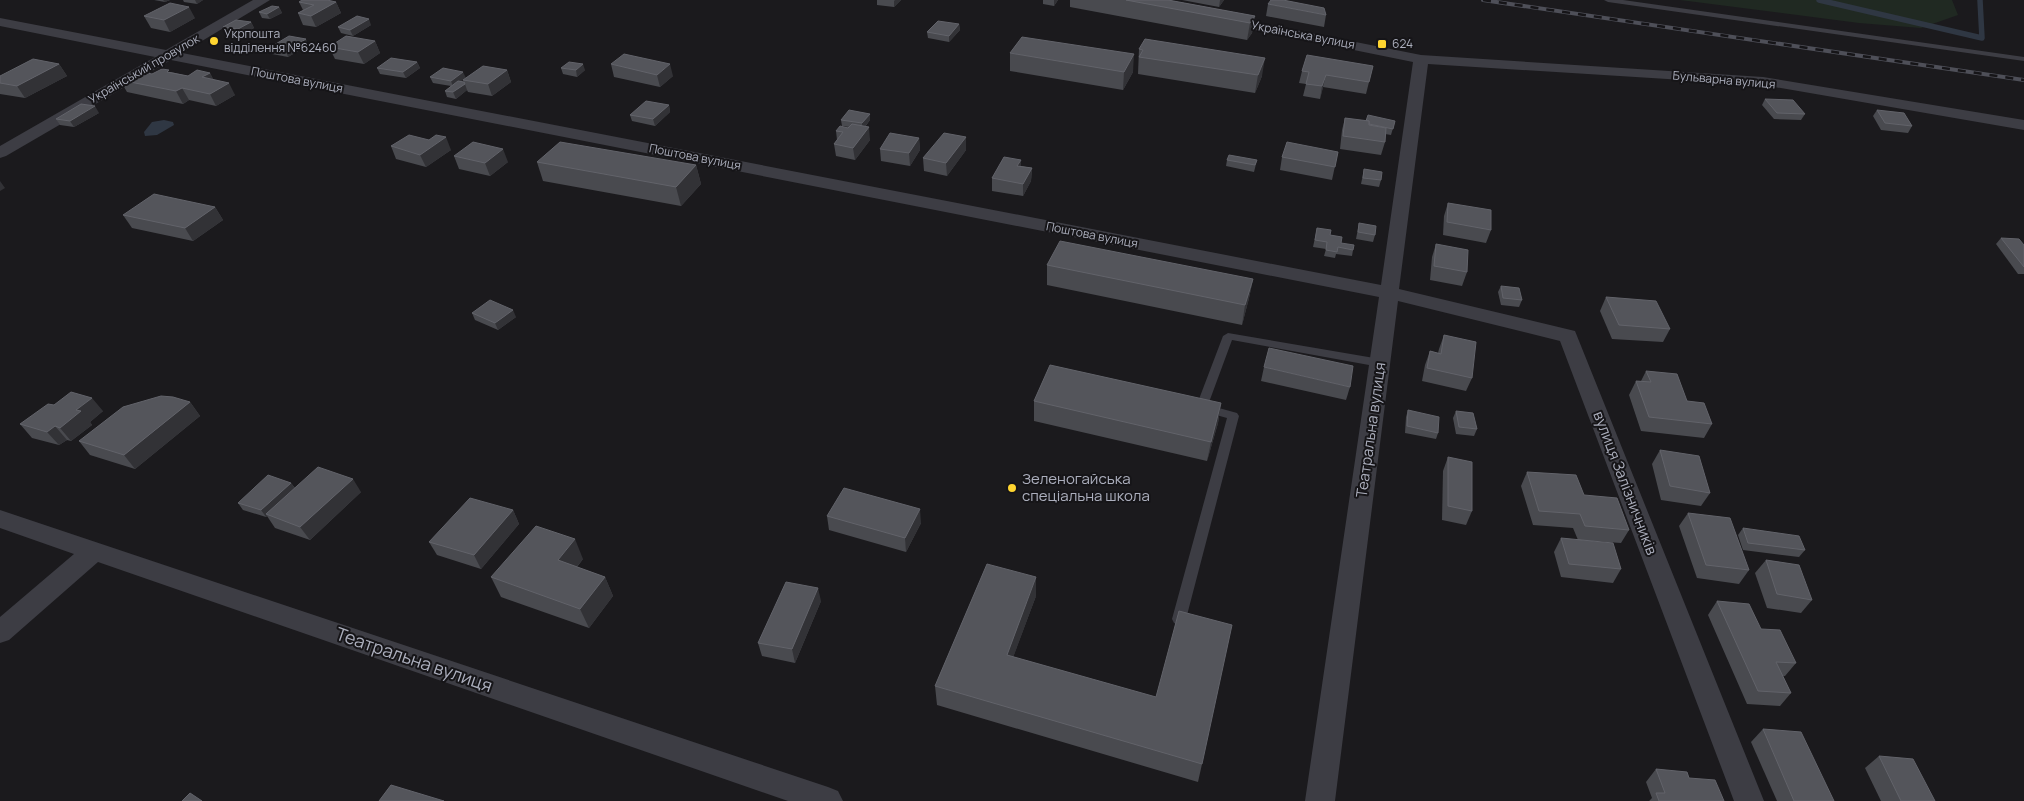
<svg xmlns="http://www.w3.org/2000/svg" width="2024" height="801" font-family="Manrope,sans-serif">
<rect width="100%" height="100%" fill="#1b1a1d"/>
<polygon fill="#202922" points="1680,0 1952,0 1958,15 1921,28 1859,23"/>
<polygon fill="#2f3743" points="164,120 173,122 174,125 157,135 145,136 144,132 152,122"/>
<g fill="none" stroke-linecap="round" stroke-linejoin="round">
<polyline stroke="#2f3743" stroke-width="5.5" points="1819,0 1982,38 1980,0"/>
<g fill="#3d3d44" fill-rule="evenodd">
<polygon points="1604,0 1623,0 2024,57 2024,61 1608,2"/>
<polygon points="1228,333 1380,359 1385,363 1380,367 1232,340 1208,405 1237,413 1239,416 1186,619 1184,623 1179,625 1174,623 1172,619 1227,418 1198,410 1196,407 1223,336"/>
</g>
<g fill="#3d3d44" fill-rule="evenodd">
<polygon points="253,0 270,0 182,53 1381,285 1413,62 1225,24 1220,23 1218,20 1220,17 1225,16 1421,55 1763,77 2024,120 2024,130 1763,85 1428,64 1399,289 1575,331 1764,801 1734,801 1560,341 1398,301 1335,801 1305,801 1379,297 171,60 6,156 0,158 0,146 155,57 0,26 0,18 166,50"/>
<polygon points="0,510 828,787 838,791 843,801 788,801 98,562 9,640 0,643 0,617 74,554 0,528"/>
</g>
<defs>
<polyline id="rail" points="1483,0 2024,80"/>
</defs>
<use href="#rail" stroke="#4e4f58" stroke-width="4"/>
<use href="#rail" stroke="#161518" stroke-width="2.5" stroke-dasharray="8" stroke-linecap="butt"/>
</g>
<g fill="#494a4f">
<polygon points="154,0 170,0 165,2"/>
<polygon points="183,0 203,0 197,4 184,2"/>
<polygon points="877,0 901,0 894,7 877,5"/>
<polygon points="1043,0 1058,0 1054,6 1043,4"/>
<polygon points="1070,0 1168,0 1255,16 1252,33 1247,40 1070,7"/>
<polygon points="1182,0 1224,0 1219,7"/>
<polygon points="299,2 336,2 341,13 316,27 303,25 298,13 303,10"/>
<polygon points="1268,4 1326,15 1324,27 1266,16"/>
<polygon points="279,7 282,13 270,19 262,18 259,12"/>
<polygon points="144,16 195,18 170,32 151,28"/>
<polygon points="251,22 254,28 241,35 226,33 223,27"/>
<polygon points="959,24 960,30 949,42 928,38 927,32"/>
<polygon points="371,25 353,36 341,33 338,27"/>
<polygon points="375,41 380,53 364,64 335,59 329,47"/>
<polygon points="308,45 288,57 272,54 269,48"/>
<polygon points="1139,49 1262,76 1255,93 1138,74"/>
<polygon points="1010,53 1133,72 1123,90 1010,71"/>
<polygon points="417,62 420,68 406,78 380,74 377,68"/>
<polygon points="59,64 67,76 25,98 0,94 0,76"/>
<polygon points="611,64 673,76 660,87 614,77"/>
<polygon points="1373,66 1366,94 1323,87 1320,99 1303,96 1306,84 1299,83 1302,71"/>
<polygon points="561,68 585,70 577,77 563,74"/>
<polygon points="507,70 511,82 492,96 468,92 467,90 456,99 447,97 445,91 451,86 433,83 430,77 464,82 463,80"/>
<polygon points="171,72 188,76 210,73 213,79 235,95 216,106 189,100 183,104 127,92 120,80 152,74"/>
<polygon points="1765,99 1805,114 1801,120 1774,119 1762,105"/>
<polygon points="669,105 670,112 655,126 632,121 630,115"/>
<polygon points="1877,110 1912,126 1908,133 1881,130 1873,116"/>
<polygon points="99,113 74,127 60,125 56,119"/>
<polygon points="870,114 870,120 865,127 870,140 855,160 836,156 834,144 837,140 836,131 849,127 842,126 841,120"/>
<polygon points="1345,118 1366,121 1395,121 1391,135 1385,134 1385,142 1381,155 1340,149 1342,130"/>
<polygon points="966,137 966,150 947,176 924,171 923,158"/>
<polygon points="919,138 920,150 910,166 881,161 880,149"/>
<polygon points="391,146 451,150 426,167 396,159"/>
<polygon points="1338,152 1332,180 1280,170 1282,157"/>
<polygon points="454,156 508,162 490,176 459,169"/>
<polygon points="1227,160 1257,160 1254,172 1226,166"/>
<polygon points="537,162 696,165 701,184 681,206 543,181"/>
<polygon points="1021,166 1032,168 1031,181 1023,196 992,191 992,178"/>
<polygon points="1364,169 1381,180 1379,187 1361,184"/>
<polygon points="1448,203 1491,230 1486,243 1443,235 1444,216"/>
<polygon points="215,207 223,220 193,241 132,228 123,215"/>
<polygon points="1359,223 1375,235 1373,242 1356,239"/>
<polygon points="1317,228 1330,235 1341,243 1353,250 1352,256 1336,254 1335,258 1324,256 1326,249 1313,247"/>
<polygon points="2001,238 2024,245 2024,274 2018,274 1996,244"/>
<polygon points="1436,244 1467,272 1462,286 1430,280 1432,257"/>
<polygon points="1047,265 1253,279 1249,298 1242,325 1047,285"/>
<polygon points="1501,286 1522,300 1519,307 1501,305 1498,292"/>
<polygon points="1606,297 1670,329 1663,342 1612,339 1600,311"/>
<polygon points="472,313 516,317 498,330 475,320"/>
<polygon points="1444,335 1472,378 1466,391 1422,381 1425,365 1430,351 1438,353 1439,349"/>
<polygon points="1264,367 1350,387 1346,400 1261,381"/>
<polygon points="1646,371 1687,401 1712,424 1704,438 1641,431 1629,395 1636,381 1641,381"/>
<polygon points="1034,401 1221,403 1218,423 1207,461 1034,421"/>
<polygon points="190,402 200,416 135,469 90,455 79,441"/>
<polygon points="54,405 103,411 90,422 92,425 71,441 67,440 59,445 32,438 20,424"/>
<polygon points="1408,410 1438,433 1436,439 1405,433 1406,417"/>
<polygon points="1456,411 1477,429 1474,436 1456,434 1453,418"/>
<polygon points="1660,450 1710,493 1701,506 1661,500 1652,464"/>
<polygon points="1448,457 1472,511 1466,525 1442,520 1443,471"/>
<polygon points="1527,472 1629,530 1621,543 1578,540 1573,528 1533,525 1521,486"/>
<polygon points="291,483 295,488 361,492 310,540 275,528 267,516 266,517 243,510 238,503"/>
<polygon points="513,510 519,524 481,569 437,555 429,542"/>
<polygon points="1688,513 1749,570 1739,584 1697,578 1679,526"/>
<polygon points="827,516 921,523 906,552 829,530"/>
<polygon points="1743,528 1805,550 1799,557 1743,550 1738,535"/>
<polygon points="1561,538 1621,569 1613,583 1561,577 1554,552"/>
<polygon points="583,559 577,567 605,577 613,596 589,628 501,597 491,577"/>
<polygon points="1766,560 1812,600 1801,613 1767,608 1755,573"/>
<polygon points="1036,596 1013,657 1202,764 1198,782 937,705 935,686"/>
<polygon points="821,601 795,663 762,656 758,643"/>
<polygon points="1717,601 1761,629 1796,663 1785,676 1783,676 1791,693 1780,706 1747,704 1708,615"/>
<polygon points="1763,729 1834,801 1777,801 1751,742"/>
<polygon points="1879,756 1935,801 1881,801 1865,768"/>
<polygon points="1656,769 1689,778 1724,801 1649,801 1652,798 1646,782"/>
</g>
<g fill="#323236">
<polygon points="163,0 170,0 165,2"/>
<polygon points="195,0 203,0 197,4"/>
<polygon points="895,0 901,0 894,7 894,1"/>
<polygon points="1054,0 1058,0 1054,6"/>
<polygon points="1220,0 1224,0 1219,7"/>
<polygon points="336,2 341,13 316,27 311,16"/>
<polygon points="189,7 195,18 170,32 164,20"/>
<polygon points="279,7 282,13 270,19 267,14"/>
<polygon points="1255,16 1252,33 1247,40 1250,23"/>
<polygon points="369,19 371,25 353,36 350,30"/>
<polygon points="251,22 254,28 241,35 238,29"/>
<polygon points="959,24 960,30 949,42 949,36"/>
<polygon points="306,39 308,45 288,57 286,51"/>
<polygon points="375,41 380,53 364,64 358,52"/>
<polygon points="1134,54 1133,72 1123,90 1124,72"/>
<polygon points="1265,58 1262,76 1255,93 1258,75"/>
<polygon points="417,62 420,68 406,78 403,72"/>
<polygon points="59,64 67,76 25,98 17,86"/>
<polygon points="583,64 585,70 577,77 576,70"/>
<polygon points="670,64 673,76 660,87 657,75"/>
<polygon points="507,70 511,82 492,96 488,84"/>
<polygon points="463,72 466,78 453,87 451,81"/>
<polygon points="210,73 216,85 202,77"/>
<polygon points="1326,75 1320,99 1322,86"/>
<polygon points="229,83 235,95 216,106 210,94"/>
<polygon points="465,84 467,90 456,99 453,92"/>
<polygon points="182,88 189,100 183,104 176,91"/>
<polygon points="669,105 670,112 655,126 653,119"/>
<polygon points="95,106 99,113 74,127 70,121"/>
<polygon points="870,114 870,120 862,130 862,123"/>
<polygon points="869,127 870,140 855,160 853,148"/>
<polygon points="446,137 451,150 426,167 420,155"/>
<polygon points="966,137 966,150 947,176 946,163"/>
<polygon points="919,138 920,150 910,166 909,153"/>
<polygon points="503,149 508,162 490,176 485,163"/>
<polygon points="1021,160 1021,172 1017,166"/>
<polygon points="696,165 701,184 681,206 676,187"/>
<polygon points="1032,168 1031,181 1023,196 1023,184"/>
<polygon points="0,181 5,188 0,191"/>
<polygon points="215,207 223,220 193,241 185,228"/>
<polygon points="1253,279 1249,298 1242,325 1245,305"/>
<polygon points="513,310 516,317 498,330 495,323"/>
<polygon points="92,398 103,411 90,422 92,425 71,441 60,428 76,410"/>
<polygon points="190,402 200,416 135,469 124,455"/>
<polygon points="1221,403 1218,423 1207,461 1211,442"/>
<polygon points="55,426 67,440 59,445 47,432"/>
<polygon points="353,479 361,492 310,540 300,527"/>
<polygon points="291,483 296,490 266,514 267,516 266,517 261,510"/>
<polygon points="920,509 921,523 906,552 905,538"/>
<polygon points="513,510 519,524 481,569 474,555"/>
<polygon points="575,539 583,559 566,580 558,560"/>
<polygon points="605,577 613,596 589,628 580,609"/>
<polygon points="1036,577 1036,596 1007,674 1007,655"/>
<polygon points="818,588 821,601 795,663 792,649"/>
</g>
<g fill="#54555b" stroke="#62636a">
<polygon points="302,0 327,0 336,2 311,16 298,13 314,5 299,2"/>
<polygon points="1126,0 1168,0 1255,16 1250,23"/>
<polygon points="1271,0 1283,0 1324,8 1326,15 1268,4"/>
<polygon points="170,3 189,7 164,20 144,16"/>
<polygon points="272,6 279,7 267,14 259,12"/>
<polygon points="357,16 369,19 350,30 338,27"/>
<polygon points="236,20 251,22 238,29 223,27"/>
<polygon points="938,21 959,24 949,36 927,32"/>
<polygon points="289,36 306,39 286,51 269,48"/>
<polygon points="346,36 375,41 358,52 329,47"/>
<polygon points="1022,37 1134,54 1124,72 1010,53"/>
<polygon points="1145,39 1265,58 1258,75 1139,57 1143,50 1139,49"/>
<polygon points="624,54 670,64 657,75 611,64"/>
<polygon points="1307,55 1373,66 1369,82 1326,75 1322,86 1306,84 1309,72 1302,71"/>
<polygon points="391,58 417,62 403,72 377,68"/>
<polygon points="33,59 59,64 17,86 0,83 0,76"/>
<polygon points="569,62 583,64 576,70 561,68"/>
<polygon points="483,66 507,70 488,84 463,80"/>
<polygon points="443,68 463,72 451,81 430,77"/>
<polygon points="162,69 169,70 167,72 188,76 197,70 210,73 202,77 229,83 210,94 182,88 176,91 120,80 137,71 152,74"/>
<polygon points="458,81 464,82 465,84 453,92 445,91"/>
<polygon points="1765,99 1793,100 1805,114 1777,113"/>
<polygon points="646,101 669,105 653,119 630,115"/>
<polygon points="81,104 95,106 70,121 56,119"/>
<polygon points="849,110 870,114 862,123 841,120"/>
<polygon points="1877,110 1904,113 1912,126 1885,123"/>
<polygon points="1368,115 1395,121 1393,129 1369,124 1369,121 1366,121"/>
<polygon points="1345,118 1369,121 1369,125 1386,128 1385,142 1343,136"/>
<polygon points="852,124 869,127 853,148 834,144 843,132 836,131 840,126 848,128"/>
<polygon points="890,133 919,138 909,153 880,149"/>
<polygon points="944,133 966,137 946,163 923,158"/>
<polygon points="409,135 429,140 436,135 446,137 420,155 391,146"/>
<polygon points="473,142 503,149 485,163 454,156"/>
<polygon points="560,142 696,165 676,187 537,162"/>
<polygon points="1287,142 1338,152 1335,167 1282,157"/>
<polygon points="1229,155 1257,160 1255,165 1227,160"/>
<polygon points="1004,157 1021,160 1017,166 1032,168 1023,184 992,178"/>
<polygon points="1364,169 1382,172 1381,180 1363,178"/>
<polygon points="154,194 215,207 185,228 123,215"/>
<polygon points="1448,203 1491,210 1491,230 1447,222"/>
<polygon points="1359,223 1376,226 1375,235 1358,232"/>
<polygon points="1317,228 1331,230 1330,235 1342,237 1341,243 1354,245 1353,250 1338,247 1337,252 1326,250 1327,242 1315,240"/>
<polygon points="2001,238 2019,239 2024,245 2024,267"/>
<polygon points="1060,241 1253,279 1245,305 1047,265"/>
<polygon points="1436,244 1468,250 1467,272 1434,266"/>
<polygon points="1501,286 1519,288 1522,300 1503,298"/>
<polygon points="1606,297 1656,301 1670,329 1619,325"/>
<polygon points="490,300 513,310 495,323 472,313"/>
<polygon points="1444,335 1476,342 1472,378 1427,368 1430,351 1441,354"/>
<polygon points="1269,348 1353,366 1350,387 1264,367"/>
<polygon points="1050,365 1221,403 1211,442 1034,401"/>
<polygon points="1646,371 1677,374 1687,401 1704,403 1712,424 1649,417 1636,381 1651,382"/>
<polygon points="71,392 92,398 76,410 81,411 60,428 55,426 47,432 20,424 48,404 54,405"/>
<polygon points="161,396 173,397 190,402 124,455 79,441 123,407"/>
<polygon points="1408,410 1439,417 1438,433 1407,426"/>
<polygon points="1456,411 1473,413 1477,429 1459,427"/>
<polygon points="1660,450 1699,456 1710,493 1670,486"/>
<polygon points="1448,457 1472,462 1472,511 1448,506"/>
<polygon points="318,467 353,479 300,527 266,514"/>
<polygon points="1527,472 1576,475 1584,495 1617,498 1629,530 1585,526 1580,514 1539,511"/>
<polygon points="268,475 291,483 261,510 238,503"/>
<polygon points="844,488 920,509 905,538 827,516"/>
<polygon points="470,498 513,510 474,555 429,542"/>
<polygon points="1688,513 1730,518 1749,570 1706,565"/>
<polygon points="536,526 575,539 558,560 605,577 580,609 491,577"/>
<polygon points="1743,528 1799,536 1805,550 1748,543"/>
<polygon points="1561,538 1613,543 1621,569 1569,564"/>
<polygon points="1766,560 1799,565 1812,600 1777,594"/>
<polygon points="987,564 1036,577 1007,655 1156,697 1179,611 1232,625 1202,764 935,686"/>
<polygon points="786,582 818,588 792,649 758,643"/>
<polygon points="1717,601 1749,604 1761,629 1780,630 1796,663 1776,662 1791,693 1758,691"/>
<polygon points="1763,729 1801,732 1834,801 1794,801"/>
<polygon points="1879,756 1913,759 1935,801 1901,801"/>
<polygon points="1656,769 1687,772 1689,778 1715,780 1724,801 1659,801 1656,793 1665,793"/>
<polygon points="391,785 444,801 379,801"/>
<polygon points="190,793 202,801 182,801"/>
</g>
<g fill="#ffd530" stroke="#161518" stroke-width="2">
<circle cx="214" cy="41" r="5"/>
<rect x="1377" y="39" width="10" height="10" rx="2.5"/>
<circle cx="1012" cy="488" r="5"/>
</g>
<g text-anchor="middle" stroke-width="4" stroke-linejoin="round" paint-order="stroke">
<g font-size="12" fill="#acafbd" stroke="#161518" text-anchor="start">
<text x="224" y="38">Укрпошта<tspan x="224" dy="14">відділення №62460</tspan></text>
<text x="1392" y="48">624</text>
</g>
<g font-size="12" fill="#acafbd" stroke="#161518">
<text transform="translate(1303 35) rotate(11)" y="4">Українська вулиця</text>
<text transform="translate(144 69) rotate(-30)" y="4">Український провулок</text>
<text transform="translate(297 80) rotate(11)" y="4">Поштова вулиця</text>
<text transform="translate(1724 80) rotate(5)" y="4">Бульварна вулиця</text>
<text transform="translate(695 157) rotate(11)" y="4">Поштова вулиця</text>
<text transform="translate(1092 235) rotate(11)" y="4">Поштова вулиця</text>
</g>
<g font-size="15" fill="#acafbd" stroke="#161518">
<text transform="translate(1371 430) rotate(-82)" y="5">Театральна вулиця</text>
<text transform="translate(1625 483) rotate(69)" y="5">вулиця Залізничників</text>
</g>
<g font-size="15" fill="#acafbd" stroke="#161518" text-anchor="start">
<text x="1022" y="484">Зеленогайська<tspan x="1022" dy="17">спеціальна школа</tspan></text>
</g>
<g font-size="18" fill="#acafbd" stroke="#161518">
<text transform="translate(414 660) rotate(19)" y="6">Театральна вулиця</text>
</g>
</g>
</svg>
